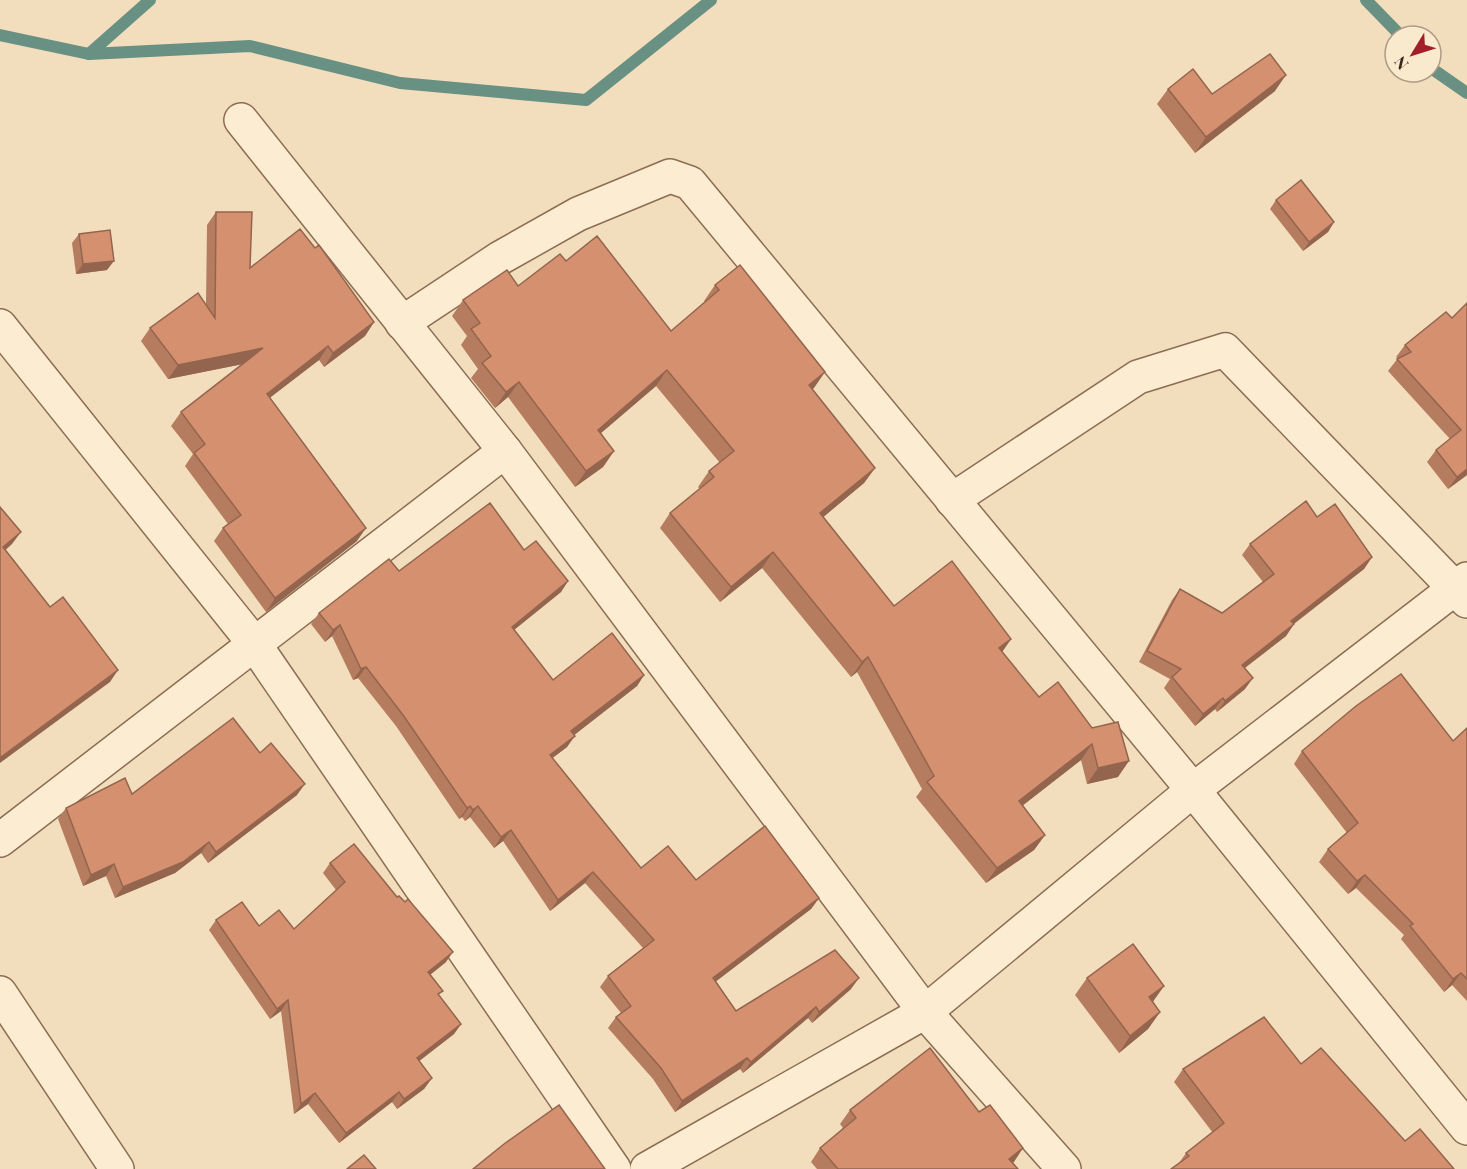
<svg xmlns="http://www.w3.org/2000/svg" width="1467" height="1169" font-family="'Playfair Display',serif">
<rect width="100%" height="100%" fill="#f2debd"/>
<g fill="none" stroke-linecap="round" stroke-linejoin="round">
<g stroke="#689183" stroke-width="12">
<polyline points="1366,0 1401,36"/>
<polyline points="0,35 89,54 250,46 400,83 586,100 711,0"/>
<polyline points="89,54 150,0"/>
<polyline points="1431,68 1467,93"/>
</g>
<defs>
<g id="minor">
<polyline points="241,120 505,451 925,1012 1064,1169"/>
<polyline points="402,323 500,258 578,214 670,176 690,183 1193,790 1467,1128"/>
<polyline points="0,326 253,642 614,1169"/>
<polyline points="952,500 1138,377 1225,350 1467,601"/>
<polyline points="0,840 505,451"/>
<polyline points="0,993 117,1169"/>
<polyline points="647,1169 925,1012 1193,790 1467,579"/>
</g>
</defs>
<use href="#minor" stroke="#8c6d54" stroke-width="36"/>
<use href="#minor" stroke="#fcecd1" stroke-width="33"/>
</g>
<g fill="#b67c5f">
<polygon points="1168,89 1212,94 1275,91 1195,153 1157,104"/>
<polygon points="1276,200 1334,222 1328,232 1303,251 1270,209"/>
<polygon points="216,212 250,268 374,322 365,336 324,367 319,360 270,397 357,541 266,612 214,541 223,528 228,524 185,466 193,454 171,426 181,412 243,364 168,379 141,341 150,328 206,305 207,225"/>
<polygon points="79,234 107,270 76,274 72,243"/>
<polygon points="566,261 671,331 705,302 704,301 715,285 814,388 812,389 875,468 864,483 823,517 894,606 1011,639 1002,652 1039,697 1058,682 1118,777 1087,784 1081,760 1023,805 1045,835 1034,850 986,883 916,797 922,789 857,672 851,677 762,568 720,602 660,528 670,513 700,489 698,487 709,471 720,463 656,386 601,433 614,451 603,467 575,487 508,397 495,408 471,378 478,369 461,345 467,336 452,316 463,300 518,286"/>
<polygon points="1467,303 1467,475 1448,489 1427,462 1436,450 1450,439 1388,371 1398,358 1396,357 1405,345 1452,318"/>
<polygon points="1317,517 1372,557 1364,569 1294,624 1286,636 1245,668 1245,689 1217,712 1215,709 1195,726 1164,688 1170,679 1139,662 1172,600 1180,589 1222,613 1263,582 1242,555 1250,544"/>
<polygon points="524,550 568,581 561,592 514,630 553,680 644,675 637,686 574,735 567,747 552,758 641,868 696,880 819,898 811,909 716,981 736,1011 851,989 812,1023 808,1018 743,1073 740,1069 675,1112 653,1079 608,1028 616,1017 621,1013 600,987 608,976 643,948 585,883 550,911 503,841 494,848 470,817 465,821 462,817 459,819 396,726 358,678 353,680 332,636 325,642 311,624 319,613 399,571"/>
<polygon points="1467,728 1467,1001 1452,985 1444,992 1401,939 1404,935 1356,888 1348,894 1319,862 1328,849 1347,833 1294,764 1302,751 1453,741"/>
<polygon points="260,753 297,795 208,863 201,853 175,873 115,898 106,876 83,886 58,819 66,808 132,794"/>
<polygon points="330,863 446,962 430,975 439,996 461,1024 454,1034 419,1061 432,1078 424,1089 397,1109 392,1102 339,1143 308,1104 294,1114 281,1011 270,1019 209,930 216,920 259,926 294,929 336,890 323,873"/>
<polygon points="1087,978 1164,986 1153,1001 1160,1012 1148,1029 1119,1053 1075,995"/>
<polygon points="1301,1064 1405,1141 1179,1163 1186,1153 1213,1133 1174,1082 1183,1069"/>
<polygon points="850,1110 1014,1162 1013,1162 1018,1169 817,1169 811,1162 820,1148 843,1128 840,1124"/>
</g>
<g fill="#94654e">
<polygon points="1286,75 1275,91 1195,153 1206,137"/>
<polygon points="1334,222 1328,232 1303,251 1309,242"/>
<polygon points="114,261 107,270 76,274 83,264"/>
<polygon points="374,322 365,336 324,367 333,353"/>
<polygon points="328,346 319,360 258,407 267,394"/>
<polygon points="263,348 253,362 168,379 178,365"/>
<polygon points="667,370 656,386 587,445 598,430"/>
<polygon points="825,372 814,388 798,400 809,385"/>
<polygon points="519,382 508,397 495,408 506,392"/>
<polygon points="614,451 603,467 575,487 586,471"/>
<polygon points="875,468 864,483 809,529 820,513"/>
<polygon points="1467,469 1467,475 1448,489 1457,477"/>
<polygon points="366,528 357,541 266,612 275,598"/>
<polygon points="21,532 12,544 0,555 3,547"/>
<polygon points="773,552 762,568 720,602 731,587"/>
<polygon points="1372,557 1364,569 1283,632 1291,621"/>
<polygon points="568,581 561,592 504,638 512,627"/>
<polygon points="1294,624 1286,636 1234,676 1242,665"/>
<polygon points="340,625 332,636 325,642 333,630"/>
<polygon points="1011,639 1000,655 999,648"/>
<polygon points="868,657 857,672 851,677 862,662"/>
<polygon points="366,667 358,678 353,680 361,669"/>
<polygon points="118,670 110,682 0,763 0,758"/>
<polygon points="644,675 637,686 564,743 571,731"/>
<polygon points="1253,678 1245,689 1217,712 1225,701"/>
<polygon points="1223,698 1215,709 1195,726 1203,714"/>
<polygon points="575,736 567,747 542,766 550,755"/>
<polygon points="1092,744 1081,760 1008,817 1019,801"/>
<polygon points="1129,761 1118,777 1087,784 1098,768"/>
<polygon points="305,784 297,795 208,863 216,852"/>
<polygon points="470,806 462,817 459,819 467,808"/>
<polygon points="478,806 470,817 465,821 473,810"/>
<polygon points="511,830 503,841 494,848 501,837"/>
<polygon points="1045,835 1034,850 986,883 997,868"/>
<polygon points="209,842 201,853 175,873 115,898 123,887"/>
<polygon points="114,864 106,876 83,886 91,875"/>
<polygon points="593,872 585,883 550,911 558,900"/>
<polygon points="1365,875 1356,888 1348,894 1357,881"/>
<polygon points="819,898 811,909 706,989 713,978"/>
<polygon points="453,952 446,962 421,982 428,972"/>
<polygon points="1461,973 1452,985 1444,992 1453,979"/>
<polygon points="859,978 851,989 812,1023 819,1012"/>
<polygon points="1164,986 1152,1003 1149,997"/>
<polygon points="288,1000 281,1011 270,1019 277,1009"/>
<polygon points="816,1007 808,1018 743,1073 751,1062"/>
<polygon points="1160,1012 1148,1029 1119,1053 1130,1036"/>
<polygon points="461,1024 454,1034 409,1069 417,1058"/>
<polygon points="747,1058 740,1069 675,1112 682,1101"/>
<polygon points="432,1078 424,1089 397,1109 404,1099"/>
<polygon points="399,1092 392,1102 339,1143 346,1133"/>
<polygon points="315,1093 308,1104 294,1114 301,1104"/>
<polygon points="1023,1148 1014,1162 1004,1169 1009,1159"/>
</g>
<g fill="#d4906f" stroke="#94654e" stroke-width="1.5">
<polygon points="1270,54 1286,75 1206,137 1168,89 1193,69 1212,94"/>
<polygon points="1301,180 1334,222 1309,242 1276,200"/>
<polygon points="216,212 252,212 250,268 300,229 315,248 319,245 374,322 333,353 328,346 267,394 366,528 275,598 223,528 241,515 194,453 205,444 181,412 263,348 178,365 150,328 198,293 215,318"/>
<polygon points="110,230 114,261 83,264 79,234"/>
<polygon points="597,236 671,331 719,290 715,285 740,265 825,372 809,385 875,468 820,513 894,606 952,561 1011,639 999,648 1039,697 1058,682 1092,728 1118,722 1129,761 1098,768 1092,744 1019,801 1045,835 997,868 927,782 934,776 868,657 862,662 773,552 731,587 670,513 714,477 709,471 734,451 667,370 598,430 614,451 586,471 519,382 506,392 482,363 491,356 471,329 480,323 463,300 507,270 518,286 560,254 566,261"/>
<polygon points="1467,303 1467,469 1457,477 1436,450 1461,430 1397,359 1411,352 1405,345 1446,312 1452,318"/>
<polygon points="1306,501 1317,517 1335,504 1372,557 1291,621 1294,624 1242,665 1253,678 1225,701 1223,698 1203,714 1172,677 1181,669 1147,651 1180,589 1222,613 1274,574 1250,544"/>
<polygon points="490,503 524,550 536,541 568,581 512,627 553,680 612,633 644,675 571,731 575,736 550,755 641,868 668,846 696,880 765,826 819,898 713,978 736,1011 835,950 859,978 819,1012 816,1007 751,1062 747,1058 682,1101 661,1068 616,1017 631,1006 608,976 654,940 593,872 558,900 511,830 501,837 478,806 473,810 470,806 467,808 403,715 366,667 361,669 340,625 333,630 319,613 389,559 399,571"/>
<polygon points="0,507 21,532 3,547 50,607 63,597 118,670 0,758"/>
<polygon points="1401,674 1453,741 1467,728 1467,979 1461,973 1453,979 1410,926 1413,924 1365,875 1357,881 1328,849 1358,823 1302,751 1356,706"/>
<polygon points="233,718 260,753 271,743 305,784 216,852 209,842 183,862 123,887 114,864 91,875 66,808 125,778 132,794"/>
<polygon points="354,844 397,897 399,896 405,902 408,899 453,952 428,972 443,991 438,994 461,1024 417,1058 432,1078 404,1099 399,1092 346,1133 315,1093 301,1104 288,1000 277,1009 216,920 242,902 259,926 279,910 294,929 345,882 330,863"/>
<polygon points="1133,944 1164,986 1149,997 1160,1012 1130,1036 1087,978"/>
<polygon points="1264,1017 1301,1064 1321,1048 1405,1141 1420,1129 1454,1169 1171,1169 1189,1156 1186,1153 1224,1123 1183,1069"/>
<polygon points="930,1048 979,1112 990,1105 1023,1148 1009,1159 1018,1169 838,1169 820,1148 856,1118 850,1110"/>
<polygon points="559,1105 605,1169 473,1169 504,1144"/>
<polygon points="364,1155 376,1169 347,1169"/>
</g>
<g transform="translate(1413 54) rotate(232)"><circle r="28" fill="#f9e9cd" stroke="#ac9b86" stroke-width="1.5"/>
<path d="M0-4.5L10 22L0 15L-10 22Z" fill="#a11e2a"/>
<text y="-9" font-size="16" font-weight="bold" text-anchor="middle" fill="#39271b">N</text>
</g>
</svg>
